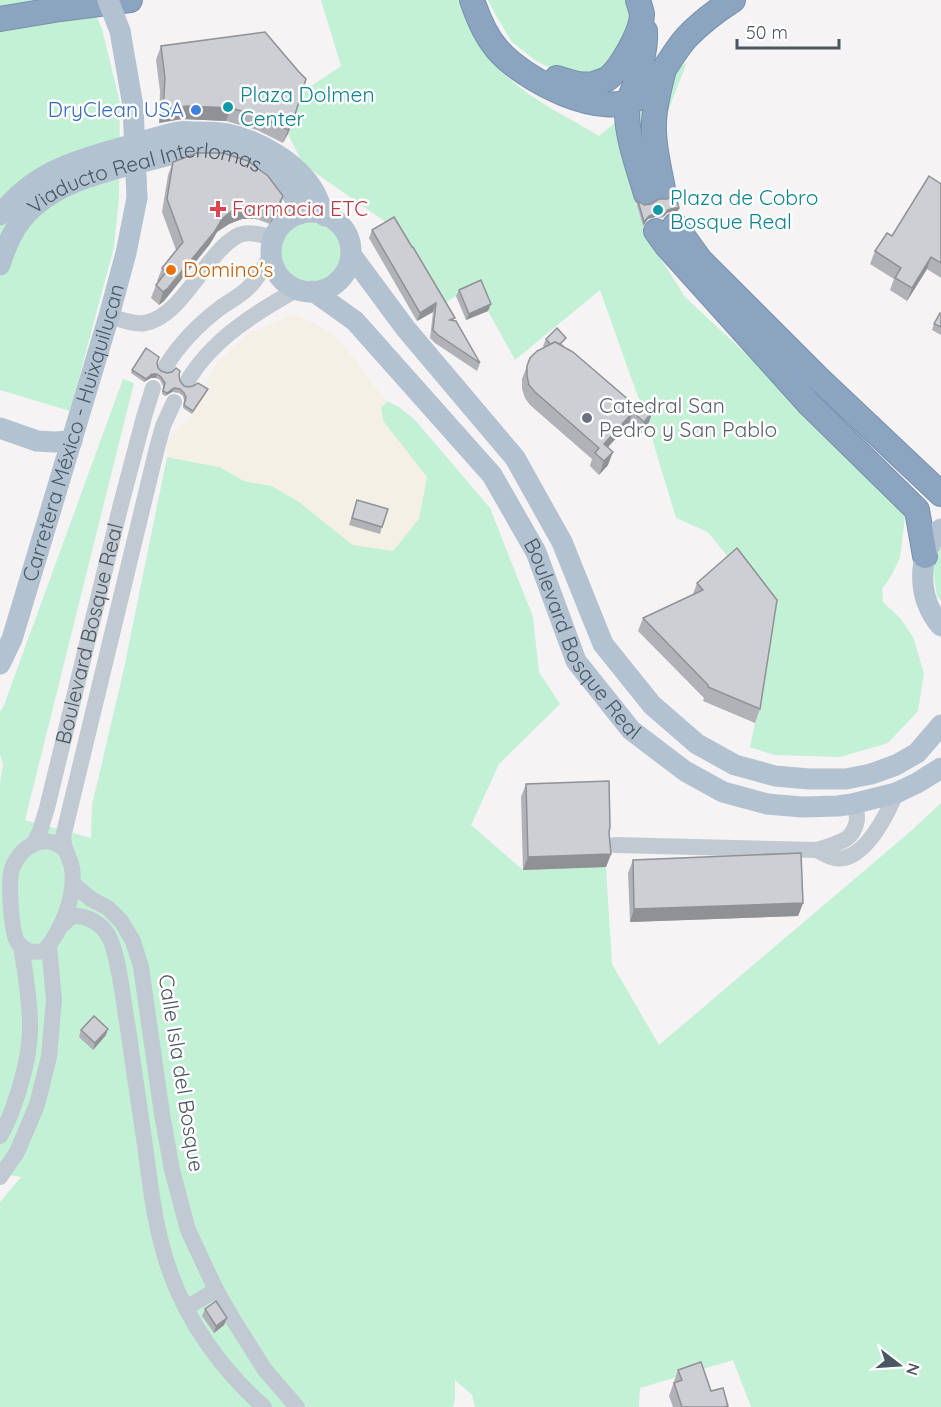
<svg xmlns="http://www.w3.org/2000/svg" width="941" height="1407" font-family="Quicksand,sans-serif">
<rect width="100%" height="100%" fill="#f5f3f3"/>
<g fill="#c3f1d5">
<polygon points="0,0 89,0 102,29 120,103 119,197 114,247 70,411 0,390"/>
<path d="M321,0h140c9,18 17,37 27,54 23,37 75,60 111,82l88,-74 -52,135 10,37 40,63 196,183 24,37 -5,41 -10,20 -8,11 1,13 18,17 12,18 11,36 -6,38 -30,32 -48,14 -66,-2 -24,-8 5,-25 -23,-160 -24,-30 -32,-14 -28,-93 -48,-135 -85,70 -27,-49 -10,-24 -22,9 -39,25 -48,-83 21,-13 -87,-61 -15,-30 14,-42 39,-26z"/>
<polygon points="488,0 631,0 636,16 601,75 564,75 536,61 512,42 494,12"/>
<path d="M311,220c21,3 40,19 32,41 -2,5 -2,8 -7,12 -46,42 -90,-46 -25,-53z"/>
<polygon points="123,379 134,383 25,820 91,838 92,805 123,673 167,457 220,467 244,481 272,486 298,501 353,545 427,478 383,421 381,408 387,401 399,407 415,420 490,508 533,617 539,672 560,704 499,764 471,825 523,870 606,867 612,964 659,1045 911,831 941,803 941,1407 751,1407 733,1360 640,1388 639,1407 475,1407 472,1395 455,1380 455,1399 453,1407 0,1407 0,1202 21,1177 0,1173 0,782 3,765 0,754 0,712 4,705"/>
<polygon points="941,545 941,601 937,596 933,570"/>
</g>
<path fill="#f5f0e5" d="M294,315l22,9 19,12 23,27 13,19 16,19 -6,7 2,13 44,56 -8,42 -26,32 -40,-6 -55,-44 -26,-15 -28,-5 -24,-14 -53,-10c-2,-24 14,-28 26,-43 6,-9 12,-18 19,-28l-6,-2 11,-22 32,-29z"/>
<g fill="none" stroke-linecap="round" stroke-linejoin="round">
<defs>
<g id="highway">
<path d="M472,0c6,18 13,35 25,49 25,30 107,74 144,47 18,-14 30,-41 45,-58 14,-15 30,-27 47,-38"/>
<polyline points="0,19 60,9 130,0"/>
<path d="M645,31c1,17 -4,35 -9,50 -2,8 -6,15 -8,22 -5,25 11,66 18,91"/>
<path d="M557,78c12,4 23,8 36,6 4,-1 10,-3 14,-5 14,-10 35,-48 35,-65 -1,-5 -3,-10 -4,-14"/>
<path d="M663,189c-4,-22 -10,-43 -9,-65 0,-17 5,-34 9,-51"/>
<polyline points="675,225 700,260 818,378 941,494"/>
<polyline points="656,231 666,245 809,404 917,510 925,556"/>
</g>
</defs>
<use href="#highway" stroke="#7690ad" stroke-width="26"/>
<g stroke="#c1cad2" stroke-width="16">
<path d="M109,316c11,3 24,9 36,7 37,-6 60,-69 92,-87 10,-6 26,-1 36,2"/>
<path d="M166,366c14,-23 33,-42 54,-58 10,-7 22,-13 30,-22 9,-9 15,-20 21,-31"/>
<path d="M188,380c25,-41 68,-68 110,-91"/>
<path id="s1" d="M33,845l7,-14 7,-23 73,-300 24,-91 9,-29"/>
<path d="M615,845l202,5c10,-3 20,-6 29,-11 11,-8 15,-25 6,-35"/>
<path d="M63,848c-20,-16 -43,-1 -51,21 -4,11 -1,65 6,74 7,9 15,10 26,8 18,-20 32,-56 28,-83 -3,-13 -8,-17 -9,-31l93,-385 7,-26 11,-24"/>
<path d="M817,850c9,5 17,10 27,8 24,-5 44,-45 52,-65"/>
<polyline points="73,884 91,899 108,908 121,921 133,941 141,967 162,1114 172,1170 188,1230 216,1290 234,1321 265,1370 297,1407"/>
<path d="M60,927l12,-11c14,-1 30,7 37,21 10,19 14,63 18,85 6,43 13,87 19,131 5,39 10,79 23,116 18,53 54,102 95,138"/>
<path d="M0,1136c7,-11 11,-22 15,-34 9,-26 16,-55 15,-82 -1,-25 -5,-50 -9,-74"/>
<polyline points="0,1177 17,1152 37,1105 49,1057 54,1000 49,945"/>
<polyline points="186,1308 216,1290"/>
</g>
<g stroke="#b3c2d1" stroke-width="21">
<polyline points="120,31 133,106"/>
<circle cx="311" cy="252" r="40"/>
<path d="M0,215c31,-40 69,-53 116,-66 21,-5 41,-13 62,-17 6,-1 12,0 18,0 11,0 22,0 32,2 32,7 69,28 86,57 4,7 7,16 11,25"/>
<polyline points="352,256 406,329 515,458 562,542 603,644 652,705 697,744 735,765 775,776 809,779 846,779 871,774 896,765 917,753 941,725"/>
<path id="s2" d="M0,265c7,-23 16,-42 34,-58 26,-23 60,-32 92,-41 14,-3 27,-7 40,-10 6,-2 12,-4 18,-5 40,-3 87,11 110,46 3,4 4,11 6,17"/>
<path id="s3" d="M313,291l42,30 137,154 44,77 40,109 55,69 54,41 38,21 44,12 35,3 36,-1 14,-2 44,-11 21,-10 24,-15"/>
<polyline points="0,428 37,441 54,442 72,441"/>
<path d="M941,529c-25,27 -24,69 0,97"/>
<path id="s4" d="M0,664l12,-25 97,-323 17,-63 11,-55"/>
</g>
<use href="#highway" stroke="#8ba5c1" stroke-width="24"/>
<g stroke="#b3c2d1" stroke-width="21">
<polyline points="108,0 120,31"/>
<polyline points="133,106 137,198"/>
</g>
</g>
<g fill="#b0b2b7">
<polygon points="161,46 293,121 283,143 257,130 226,121 182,119 159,123 160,91 156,60"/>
<polygon points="173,162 283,196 279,210 270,224 256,219 242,219 229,224 217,232 210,244 164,301 159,305 151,298 156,285 158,282 157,281 162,268 176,250 162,212 168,175"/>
<polygon points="941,184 941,278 927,269 907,301 890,290 894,279 870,264 875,251 892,236"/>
<polygon points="638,201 644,205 679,208 678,211 673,211 667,213 662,218 655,217 648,219 643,226 637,205"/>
<polygon points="372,230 454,321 480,363 477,371 435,343 430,338 433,312 417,321 369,238"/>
<polygon points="459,290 488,311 466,320 456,296"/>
<polygon points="941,314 941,335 932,330 934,324"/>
<polygon points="546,339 564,345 563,346 648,425 640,435 628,425 608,447 608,465 599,475 590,466 592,459 530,405 525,398 522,389 522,379 530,358 544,347 543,346"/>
<polygon points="157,363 158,368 161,371 179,375 180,381 184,386 206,393 192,414 183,408 184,400 183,396 179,393 172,392 165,396 162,394 163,386 160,380 156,378 151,378 144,382 131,373 132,370"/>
<polygon points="357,500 382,527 380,534 349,525"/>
<polygon points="737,548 760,709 755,723 703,701 704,698 638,631 643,618 693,594 697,583"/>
<polygon points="526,784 609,832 611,854 606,867 523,870 521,797"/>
<polygon points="633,860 803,903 798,916 630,922 628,873"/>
<polygon points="81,1030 106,1035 93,1050 79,1037"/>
<polygon points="205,1309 227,1318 224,1325 214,1333 202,1316"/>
<polygon points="678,1370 728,1407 673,1407 669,1396"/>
</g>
<g fill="#909195">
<polygon points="187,106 231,108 226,121 182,119 159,123 163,110"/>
<polygon points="293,121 288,134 283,143 288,130"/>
<polygon points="283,196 279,210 270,224 275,211"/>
<polygon points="247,206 261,206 256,219 242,219 229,224 217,232 210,244 164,301 159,305 163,292 222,219 233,210"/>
<polygon points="674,208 679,208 678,211 673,211 667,213 662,218 664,215 668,210"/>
<polygon points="656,213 655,217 648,219 643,226 644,222 649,216"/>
<polygon points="931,257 927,269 907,301 912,288"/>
<polygon points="436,303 433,312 417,321 420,313"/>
<polygon points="491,304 488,311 466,320 469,314"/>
<polygon points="152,374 157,374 156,378 151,378 144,382 146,379"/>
<polygon points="174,388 172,392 165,396 167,393"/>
<polygon points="653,411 648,425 640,435 644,422"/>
<polygon points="633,412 628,425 599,457 604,444"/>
<polygon points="613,452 608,465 599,475 604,461"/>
<polygon points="611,854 606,867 523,870 528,857"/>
<polygon points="803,903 798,916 630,922 634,909"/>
<polygon points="108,1029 106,1035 93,1050 95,1043"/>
<polygon points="227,1318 224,1325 214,1333 216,1326"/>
</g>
<g fill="#cdcfd5" stroke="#909195" stroke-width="1.5">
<polygon points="265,32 299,72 306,79 293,121 288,130 262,117 231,108 187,106 163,110 165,78 161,46"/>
<polygon points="197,153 223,153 248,161 268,176 283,196 275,211 261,206 247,206 233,210 222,219 215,231 168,288 163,292 156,285 166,272 162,268 183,242 167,199 173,162"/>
<polygon points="929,176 941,184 941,263 931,257 912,288 895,278 901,268 875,251 887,233 892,236"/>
<polygon points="675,194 679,208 674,208 668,210 664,215 656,213 649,216 644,222 638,201 644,205 651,204 659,199 667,199"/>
<polygon points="394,217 412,247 413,247 455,318 450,320 456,321 480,363 438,335 433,330 436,303 420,313 372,230"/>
<polygon points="481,280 491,304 469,314 459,290"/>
<polygon points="940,313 941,314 941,327 934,324"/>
<polygon points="557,328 566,338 560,344 555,342 550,344 546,339"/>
<polygon points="555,342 573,352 637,407 642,402 653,411 644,422 633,412 634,411 604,444 613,452 604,461 595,453 599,448 535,392 529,385 527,376 527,366 530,358 537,351"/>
<polygon points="146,348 159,357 157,363 158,368 161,371 167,373 172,372 176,368 180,371 179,375 180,381 184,386 188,387 193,386 198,383 208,389 193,411 184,405 186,397 184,393 180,389 174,388 167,393 163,391 165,383 161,377 157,374 152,374 146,379 132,370"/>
<polygon points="357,500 388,509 382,527 352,518"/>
<polygon points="737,548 777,600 760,709 708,687 708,685 643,618 703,590 697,583"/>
<polygon points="609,781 610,827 609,832 611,854 528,857 526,784"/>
<polygon points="801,853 803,903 634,909 633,860"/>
<polygon points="94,1016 108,1029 95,1043 81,1030"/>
<polygon points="216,1301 227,1318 216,1326 205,1309"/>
<polygon points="701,1362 711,1391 723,1388 728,1406 724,1407 682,1407 674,1383 682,1380 678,1370"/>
</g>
<g fill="#0f9aa8" stroke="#fff" stroke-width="2">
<circle cx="228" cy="107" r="6"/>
<circle cx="658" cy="210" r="6"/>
</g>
<circle fill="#3f7fe0" stroke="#fff" stroke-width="2" cx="196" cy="110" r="6"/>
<path fill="#e0444e" stroke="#fff" stroke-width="2" d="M215 200h6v6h6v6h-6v6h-6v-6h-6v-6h6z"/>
<circle fill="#e8710a" stroke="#fff" stroke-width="2" cx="171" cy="270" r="6"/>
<circle fill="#6b7280" stroke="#fff" stroke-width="2" cx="587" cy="418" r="6"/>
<g text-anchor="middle" stroke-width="5" stroke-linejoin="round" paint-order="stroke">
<g font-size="21" fill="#0d838f" stroke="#fff" text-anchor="start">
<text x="240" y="102">Plaza Dolmen<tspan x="240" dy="24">Center</tspan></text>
<text x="670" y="205">Plaza de Cobro<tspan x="670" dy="24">Bosque Real</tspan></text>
</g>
<g font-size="21" fill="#366cbe" stroke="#fff" text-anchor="end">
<text x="184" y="117">DryClean USA</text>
</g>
<g font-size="21" fill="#4a5661" stroke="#fff">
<text dy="7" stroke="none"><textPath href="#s2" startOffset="186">Viaducto Real Interlomas</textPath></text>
<text dy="7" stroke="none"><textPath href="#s4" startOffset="243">Carretera México - Huixquilucan</textPath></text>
<text dy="7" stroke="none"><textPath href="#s1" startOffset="219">Boulevard Bosque Real</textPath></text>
<text dy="7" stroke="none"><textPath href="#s3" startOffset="446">Boulevard Bosque Real</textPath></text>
<text transform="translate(181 1073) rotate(81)" y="7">Calle Isla del Bosque</text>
</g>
<g font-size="21" fill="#be3a42" stroke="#fff" text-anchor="start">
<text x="232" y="216">Farmacia ETC</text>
</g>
<g font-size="21" fill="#c56008" stroke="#fff" text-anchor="start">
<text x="183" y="277">Domino's</text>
</g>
<g font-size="21" fill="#5b616d" stroke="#fff" text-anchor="start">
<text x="599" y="413">Catedral San<tspan x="599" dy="24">Pedro y San Pablo</tspan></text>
</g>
</g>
<g transform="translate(899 1365) rotate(107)" stroke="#ffffff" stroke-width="4.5" paint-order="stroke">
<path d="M0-4.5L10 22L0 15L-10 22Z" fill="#4a5661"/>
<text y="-9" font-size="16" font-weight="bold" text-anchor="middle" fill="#4a5661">N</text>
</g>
<path d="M737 39v9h102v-9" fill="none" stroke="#4a5661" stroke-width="3"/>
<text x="746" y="39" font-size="18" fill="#4a5661" stroke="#ffffff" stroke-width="4.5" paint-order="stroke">50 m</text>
</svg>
